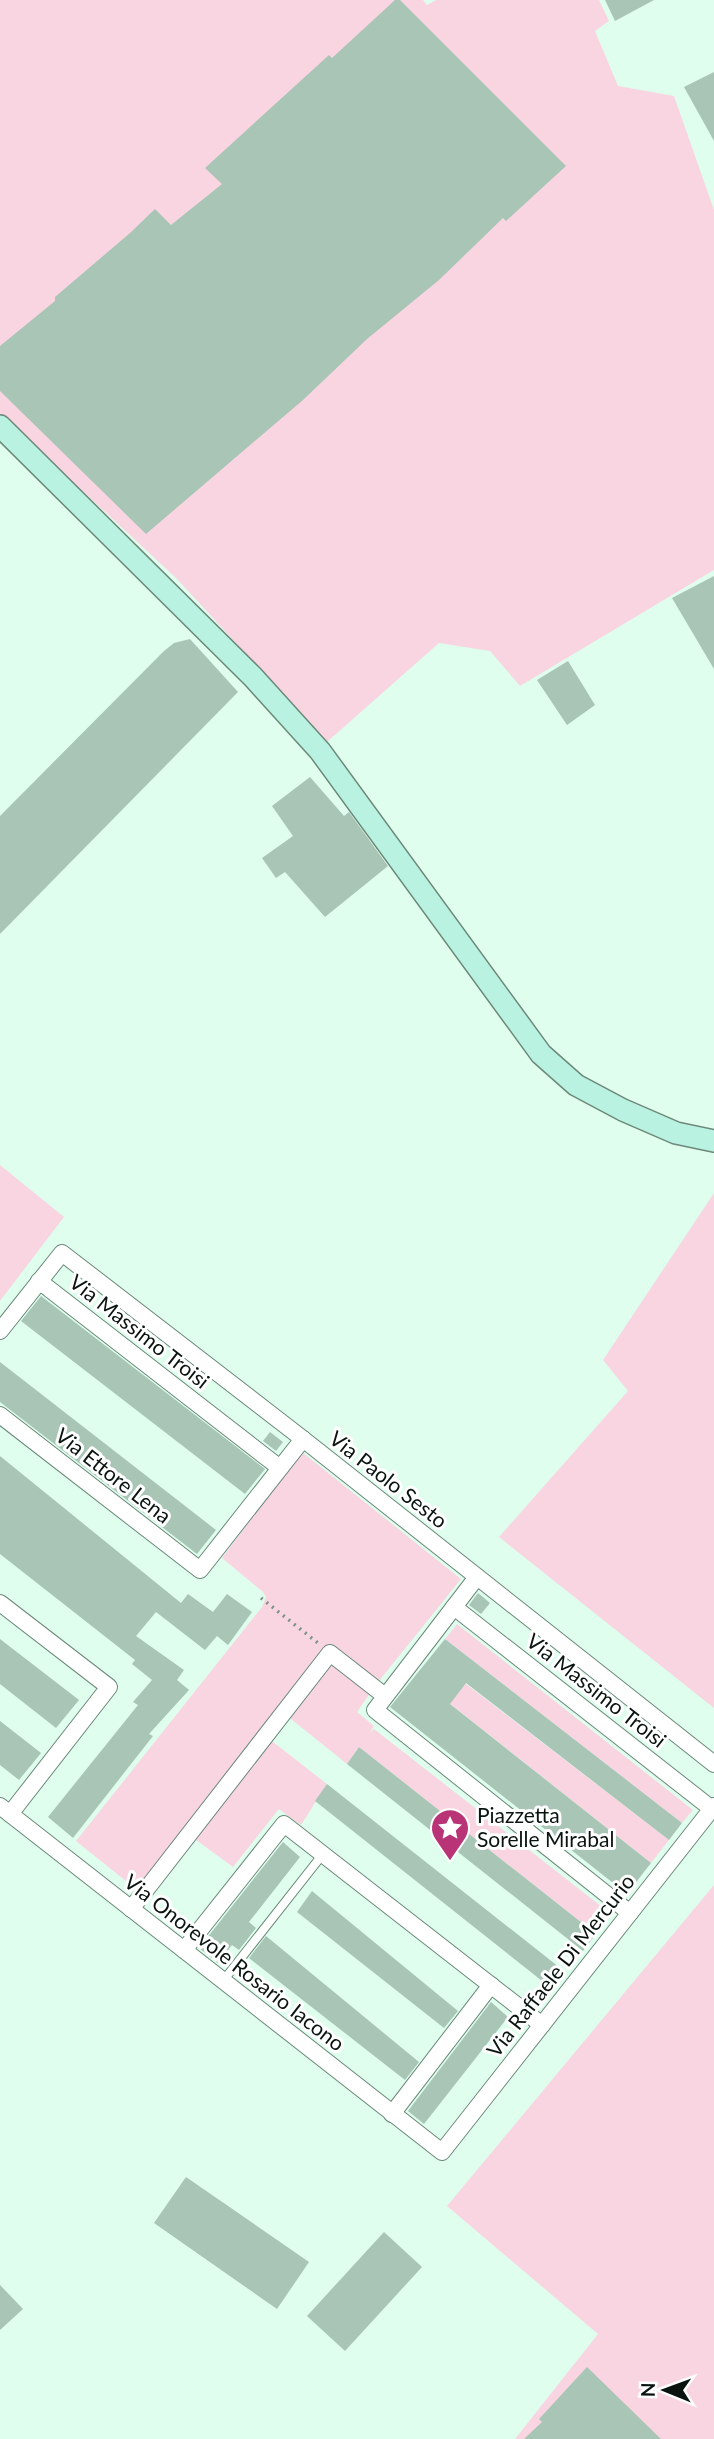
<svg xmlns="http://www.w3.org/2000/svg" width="714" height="2439" font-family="Lato,sans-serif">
<rect width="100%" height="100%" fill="#dffeee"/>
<g fill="#f9d5e2">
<polygon points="0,0 423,0 427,5 436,0 599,0 609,21 595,31 618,86 674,96 714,210 714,570 520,686 490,651 439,643 327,742 177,579 0,414"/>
<polygon points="0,1165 64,1217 0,1301"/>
<polygon points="714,1193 714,1708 499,1537 628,1391 603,1360"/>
<polygon points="302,1452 461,1579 379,1681 331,1649 137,1890 76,1841 262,1607 266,1597 263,1592 222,1558"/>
<polygon points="457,1624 693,1810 682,1823 445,1639"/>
<polygon points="431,1657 669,1840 651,1863 415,1676"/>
<polygon points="331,1658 373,1689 357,1712 374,1726 370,1732 374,1729 611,1914 596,1934 359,1747 347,1764 286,1715"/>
<polygon points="268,1738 327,1784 301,1825 279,1809 233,1867 192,1837"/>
<polygon points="714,1885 714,2439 515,2439 598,2334 447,2206"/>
</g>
<g fill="#a8c5b6">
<polygon points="395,0 400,0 566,166 506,221 503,218 439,280 367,339 303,400 146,534 0,391 0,346 55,301 55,297 130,233 155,209 171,225 222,184 205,168 329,55 332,58"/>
<polygon points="605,0 654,0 615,21"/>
<polygon points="714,72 714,141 684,87"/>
<polygon points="714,576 714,669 672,598"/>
<polygon points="190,639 238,692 0,934 0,816 164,651 174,643"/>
<polygon points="568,661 595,705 567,725 537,680"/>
<polygon points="310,777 344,816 349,812 388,866 325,917 285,872 276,878 262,858 293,836 272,806"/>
<polygon points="41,1296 265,1469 245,1494 21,1321"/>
<polygon points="0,1362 216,1530 197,1554 0,1402"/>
<polygon points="270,1432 283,1442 276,1451 263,1441"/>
<polygon points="0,1456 181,1603 188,1594 213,1612 227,1594 252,1612 228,1645 217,1636 205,1650 156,1612 136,1636 184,1670 177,1680 189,1690 149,1734 153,1736 73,1838 48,1817 138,1705 133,1702 152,1680 132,1664 135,1660 0,1554"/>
<polygon points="478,1593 490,1603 481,1614 469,1605"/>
<polygon points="0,1639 79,1700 56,1728 0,1684"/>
<polygon points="445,1639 682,1823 669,1840 466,1683 450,1704 651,1863 627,1894 390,1707"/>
<polygon points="0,1721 41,1753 19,1780 0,1765"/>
<polygon points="359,1747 596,1934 583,1951 347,1764"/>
<polygon points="327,1784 564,1971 551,1988 315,1801"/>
<polygon points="283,1842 300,1857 249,1922 256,1928 239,1950 232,1945 218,1963 199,1948"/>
<polygon points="312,1891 458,2011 444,2028 297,1912"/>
<polygon points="266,1936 419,2062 405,2080 249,1958"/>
<polygon points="491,2002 508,2017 424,2124 408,2111"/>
<polygon points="186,2177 309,2262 277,2309 154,2223"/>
<polygon points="384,2232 422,2267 345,2351 307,2316"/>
<polygon points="0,2285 23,2309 0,2330"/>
<polygon points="587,2367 661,2439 524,2439 542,2422 539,2419"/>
</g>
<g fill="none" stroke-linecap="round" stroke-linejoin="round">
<defs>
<polyline id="lane" points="223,1981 323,1854"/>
<g id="street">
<polyline points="39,1281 280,1468"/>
<polyline points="0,1331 62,1253 303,1439 714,1764"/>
<polyline points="0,1415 200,1570 303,1439"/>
<polyline points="477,1577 375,1710 630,1913"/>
<polyline points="0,1603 109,1687 10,1814"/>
<polyline points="454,1607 712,1809"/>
<polyline points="0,1806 442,2152 714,1806"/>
<polyline points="131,1909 330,1653 385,1696"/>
<polyline points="184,1950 284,1824 542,2025"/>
<polyline points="392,2114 491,1985"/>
</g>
<polyline id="secondary" points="0,426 253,677 320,751 541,1054 576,1085 623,1110 676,1133 714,1141"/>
</defs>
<use href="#lane" stroke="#6c897a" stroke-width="10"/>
<use href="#street" stroke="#6c897a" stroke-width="18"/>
<use href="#secondary" stroke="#6c897a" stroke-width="24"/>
<polyline stroke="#7d9388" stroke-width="3.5" stroke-dasharray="2 5" stroke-linecap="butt" points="261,1598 318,1643"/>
<use href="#lane" stroke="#fff" stroke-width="8"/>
<use href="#street" stroke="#fff" stroke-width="16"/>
<use href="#secondary" stroke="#b9f2e0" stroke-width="21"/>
</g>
<defs>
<symbol id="sight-pin" viewBox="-11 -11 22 30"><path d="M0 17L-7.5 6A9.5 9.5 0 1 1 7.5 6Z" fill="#b93477" stroke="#fff"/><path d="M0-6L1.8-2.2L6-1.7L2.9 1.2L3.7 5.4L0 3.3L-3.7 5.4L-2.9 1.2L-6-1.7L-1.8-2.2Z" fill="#fff"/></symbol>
</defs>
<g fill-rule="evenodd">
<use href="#sight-pin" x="428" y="1806" width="44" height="60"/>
</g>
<g text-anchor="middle" stroke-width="6" stroke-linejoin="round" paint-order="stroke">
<g font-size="21" fill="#09140f" stroke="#fff">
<text transform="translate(139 1332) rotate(38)" y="7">Via Massimo Troisi</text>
<text transform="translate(113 1476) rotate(38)" y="7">Via Ettore Lena</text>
<text transform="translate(388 1480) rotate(38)" y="7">Via Paolo Sesto</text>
<text transform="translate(596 1691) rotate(38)" y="7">Via Massimo Troisi</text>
<text transform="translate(234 1963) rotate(38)" y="7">Via Onorevole Rosario Iacono</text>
<text transform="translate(561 1966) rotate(-52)" y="7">Via Raffaele Di Mercurio</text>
</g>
<g font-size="21" fill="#09140f" stroke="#fff" text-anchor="start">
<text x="477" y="1823">Piazzetta<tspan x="477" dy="24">Sorelle Mirabal</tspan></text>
</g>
</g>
<g transform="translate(665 2390) rotate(271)" stroke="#ffffff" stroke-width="5" paint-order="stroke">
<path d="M0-5L12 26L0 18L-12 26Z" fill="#09140f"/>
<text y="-10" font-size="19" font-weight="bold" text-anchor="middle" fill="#09140f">N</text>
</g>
</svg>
